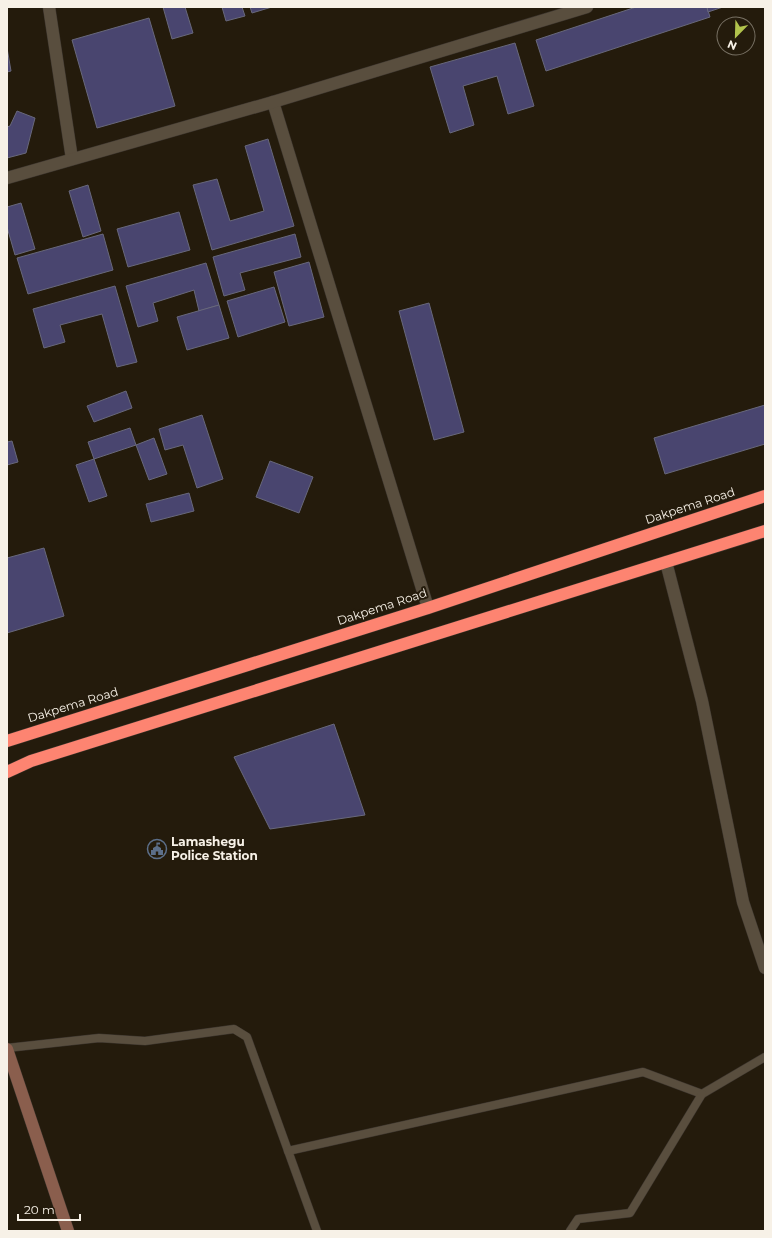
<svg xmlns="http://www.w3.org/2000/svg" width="772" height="1238" font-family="Montserrat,sans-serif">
<rect width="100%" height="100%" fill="#241b0c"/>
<g fill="#49456f" stroke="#68687b">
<polygon points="163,7 185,7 193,33 172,39"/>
<polygon points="222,7 242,7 245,16 226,21"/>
<polygon points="250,7 272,7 252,13"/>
<polygon points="636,7 707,7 710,17 546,71 536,40"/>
<polygon points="707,7 723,7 708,12"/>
<polygon points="149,18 175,106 97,128 72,40"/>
<polygon points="515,43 534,106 508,114 497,76 463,86 474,125 450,133 430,67"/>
<polygon points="7,48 11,71 7,72"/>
<polygon points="17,111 35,118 26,153 7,158 7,127 10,126"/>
<polygon points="268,139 294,226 212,250 193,185 217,179 230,221 264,211 245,146"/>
<polygon points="88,185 101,231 83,237 69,191"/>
<polygon points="21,203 35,249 15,255 7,227 7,207"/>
<polygon points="179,212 190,250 128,267 117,229"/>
<polygon points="103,234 113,270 28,294 17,258"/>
<polygon points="295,234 301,257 240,273 245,290 224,296 213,257"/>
<polygon points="309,262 324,317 289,326 274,272"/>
<polygon points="206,263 219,305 199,311 194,290 153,303 158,321 138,327 126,286"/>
<polygon points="115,286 137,362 117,367 102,314 60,325 65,342 44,348 33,309"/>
<polygon points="274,287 285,322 238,337 227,301"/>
<polygon points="429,303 464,432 434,440 399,311"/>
<polygon points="219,305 229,338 187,350 177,317"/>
<polygon points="126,391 132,408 94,422 87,406"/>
<polygon points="765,405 765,444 665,474 654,438"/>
<polygon points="202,415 223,479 197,488 183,445 165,450 159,429"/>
<polygon points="130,428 136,445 94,459 88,442"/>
<polygon points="154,438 167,474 149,480 136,445"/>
<polygon points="12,441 18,462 7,465 7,442"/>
<polygon points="94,459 107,496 89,502 76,465"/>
<polygon points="270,461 313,477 299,513 256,497"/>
<polygon points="189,493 194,511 151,522 146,504"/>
<polygon points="44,548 64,616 7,633 7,558"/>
<polygon points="334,724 365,815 270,829 234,757"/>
</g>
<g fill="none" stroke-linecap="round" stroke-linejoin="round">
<defs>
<g id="lane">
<polyline points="7,1048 99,1038 145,1041 234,1029 247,1037 317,1231"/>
<polyline points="288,1151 643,1072 702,1094 765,1057"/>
<polyline points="570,1231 578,1219 630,1213 702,1094"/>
</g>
<g id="street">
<polyline points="49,7 72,159"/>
<polyline points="273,102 428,608"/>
<polyline points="7,178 273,102 587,7"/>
<polyline points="666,562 702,701 743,902 765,968"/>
</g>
<polyline id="secondary" points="7,1049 68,1231"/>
<g id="highway">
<polyline points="7,741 428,608 765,496"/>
<polyline points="7,772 31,761 765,531"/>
</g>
</defs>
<use href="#lane" stroke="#3c352e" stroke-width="9"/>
<use href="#street" stroke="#3c352e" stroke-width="13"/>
<use href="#secondary" stroke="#3c352e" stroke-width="13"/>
<use href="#highway" stroke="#3c352e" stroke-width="13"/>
<use href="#lane" stroke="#594e3e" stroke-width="8"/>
<use href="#street" stroke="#594e3e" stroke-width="12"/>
<use href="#secondary" stroke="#8a5e4d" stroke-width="12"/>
<use href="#highway" stroke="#fd8471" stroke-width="12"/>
</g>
<defs>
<symbol id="civic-ring" viewBox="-11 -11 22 22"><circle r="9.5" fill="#241b0c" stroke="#5c6f8a" stroke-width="1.5"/><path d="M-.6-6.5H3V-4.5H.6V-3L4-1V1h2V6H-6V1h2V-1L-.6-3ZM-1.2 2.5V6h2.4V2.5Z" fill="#5c6f8a"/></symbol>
</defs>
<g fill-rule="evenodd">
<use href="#civic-ring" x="146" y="838" width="22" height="22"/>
</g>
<g text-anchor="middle" stroke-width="4" stroke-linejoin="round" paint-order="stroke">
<g font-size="12" fill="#f7f1e7" stroke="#241b0c">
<text transform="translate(690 506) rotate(-18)" y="4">Dakpema Road</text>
<text transform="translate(382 607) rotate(-18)" y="4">Dakpema Road</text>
<text transform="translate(73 705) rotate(-17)" y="4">Dakpema Road</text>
</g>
<g font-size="12" font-weight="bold" fill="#f7f1e7" stroke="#241b0c" text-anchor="start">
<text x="171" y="846">Lamashegu<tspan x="171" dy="14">Police Station</tspan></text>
</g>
</g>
<rect width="772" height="1238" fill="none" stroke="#f7f1e7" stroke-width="16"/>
<g transform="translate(736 36) rotate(203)"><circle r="19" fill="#241b0c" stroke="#787164"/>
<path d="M0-3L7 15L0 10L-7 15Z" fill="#b2c34c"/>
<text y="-6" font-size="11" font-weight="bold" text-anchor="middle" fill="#f7f1e7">N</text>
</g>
<path d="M18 1214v6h62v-6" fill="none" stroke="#f7f1e7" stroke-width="2"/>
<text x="24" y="1214" font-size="12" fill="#f7f1e7" stroke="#241b0c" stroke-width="3" paint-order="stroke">20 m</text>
</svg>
